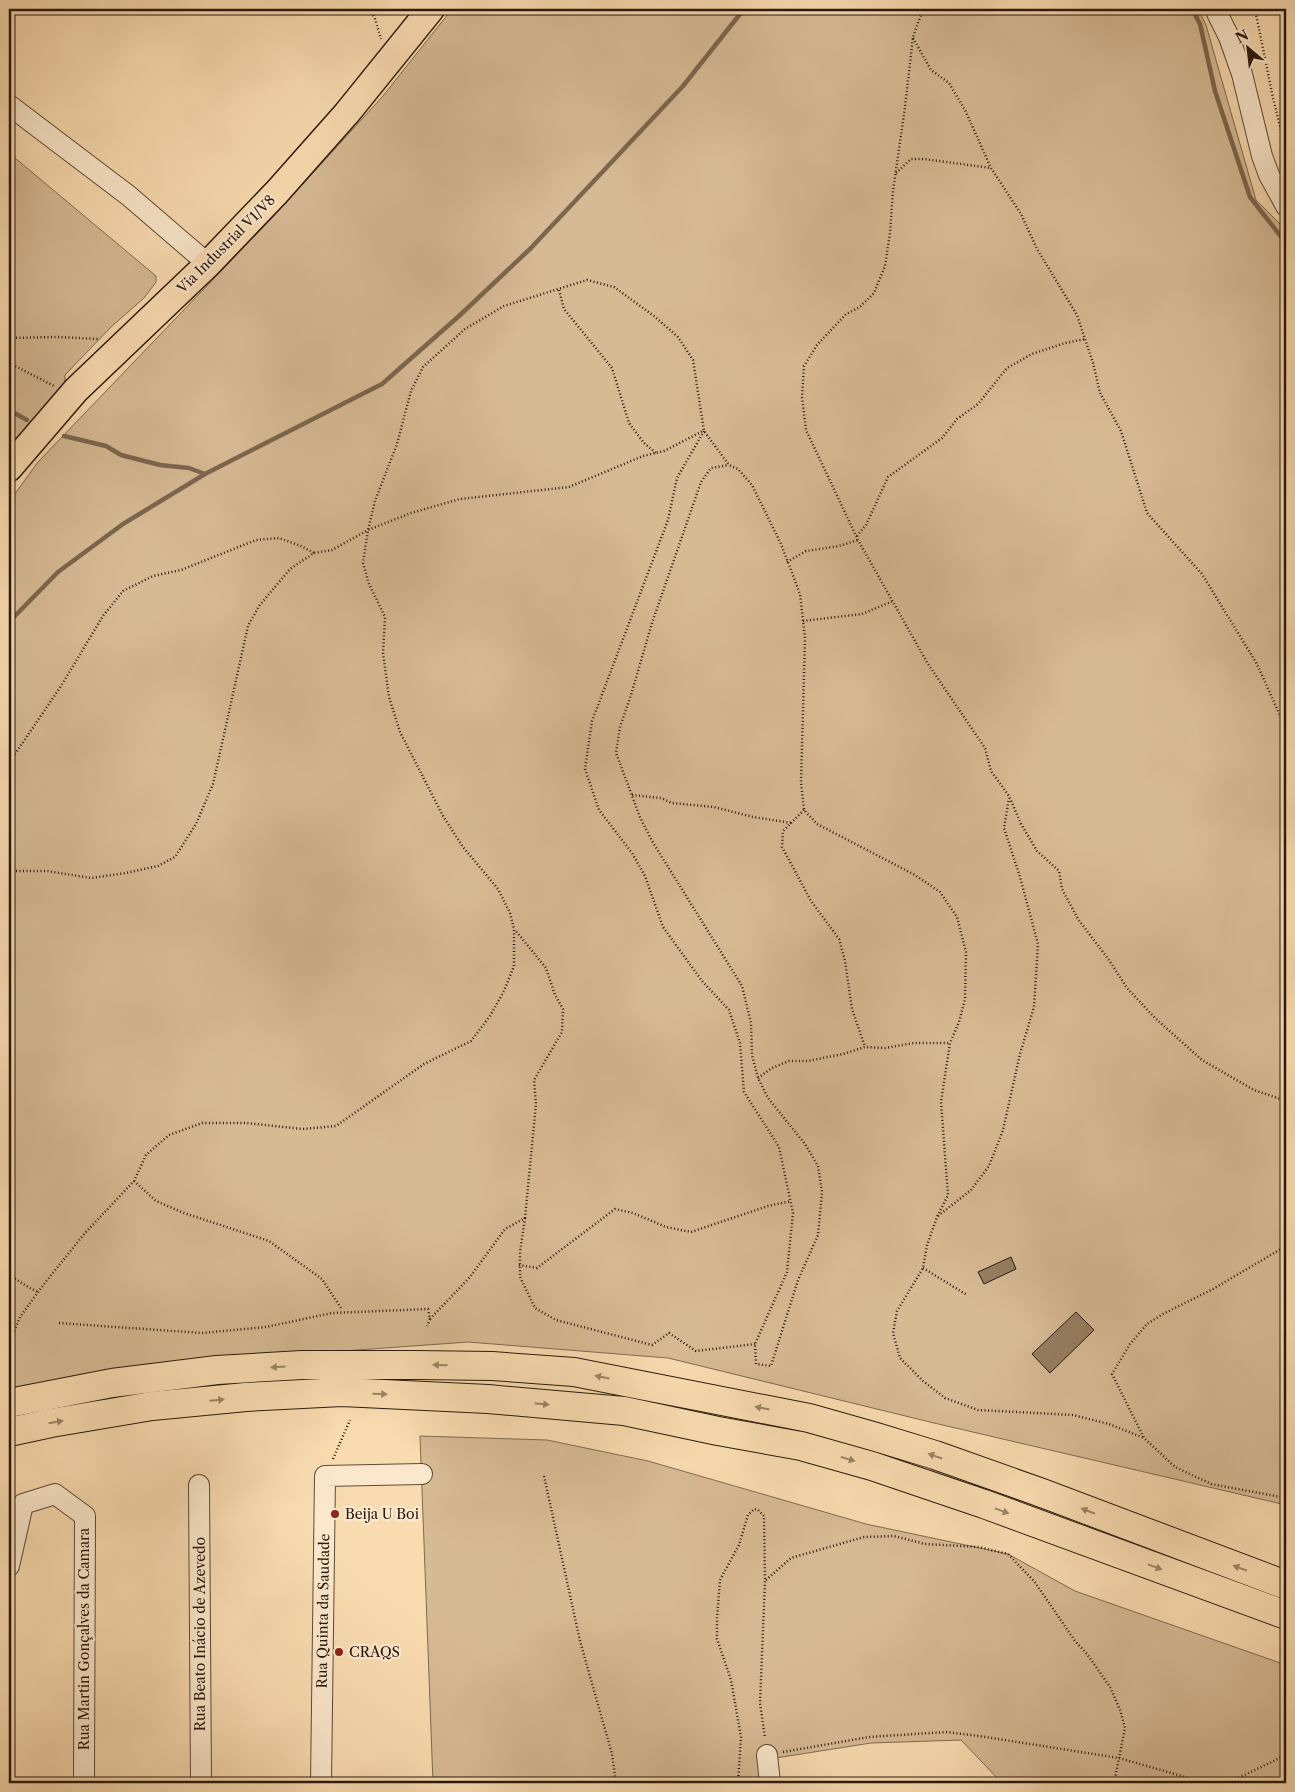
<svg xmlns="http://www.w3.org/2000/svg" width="1295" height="1792" font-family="'Libre Caslon Text',serif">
<rect width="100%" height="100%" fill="#f9dbb0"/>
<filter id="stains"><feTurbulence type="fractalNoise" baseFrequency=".004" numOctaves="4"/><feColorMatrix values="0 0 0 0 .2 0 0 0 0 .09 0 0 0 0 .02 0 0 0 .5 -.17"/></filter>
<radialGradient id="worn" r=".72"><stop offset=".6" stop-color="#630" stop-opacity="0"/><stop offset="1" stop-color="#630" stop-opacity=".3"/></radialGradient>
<g fill="#d6ba94" stroke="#806a50">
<polygon points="452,9 1198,9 1206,25 1256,200 1286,230 1286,1505 934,1423 668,1358 468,1342 232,1359 9,1390 9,502 38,462 271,219 383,96"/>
<polygon points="9,153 156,276 156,282 144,298 111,327 65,375 65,383 9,448"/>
<polygon points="420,1436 547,1440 648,1461 866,1524 1008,1554 1075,1591 1286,1665 1286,1783 1002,1783 961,1740 871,1743 763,1760 765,1783 433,1783"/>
</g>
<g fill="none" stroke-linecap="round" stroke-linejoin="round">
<g stroke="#7c664e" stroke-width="4.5">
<polyline points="1192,9 1200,24 1215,91 1250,197 1286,243"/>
<polyline points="9,410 27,420"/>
<polyline points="64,436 106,446 121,455 160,465 189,468 205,474"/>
<polyline points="9,622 58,572 123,524 205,474 382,384 459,316 531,248 683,86 744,9"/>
</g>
</g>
<g fill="#967e62" stroke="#2a190d">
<polygon points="1011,1257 1016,1269 984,1284 978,1272"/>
<polygon points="1076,1312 1094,1330 1050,1373 1032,1354"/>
</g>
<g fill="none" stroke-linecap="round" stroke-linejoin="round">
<defs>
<g id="minor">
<polyline points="1215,9 1229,37 1242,74 1262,156 1269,175 1286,206"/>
<polyline points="9,105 129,196 208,264"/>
<polyline points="199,1485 201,1783"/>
<polyline points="9,1566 23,1504 55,1494 85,1516 84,1777"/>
<polyline points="767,1755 770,1783"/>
<polyline points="321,1783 325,1476 422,1474"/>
</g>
<polyline id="major" points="9,468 76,390 208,264 277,192 347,113 431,9"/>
<g id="highway">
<polyline points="9,1403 112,1383 217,1370 302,1365 417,1365 492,1366 574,1372 809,1418 876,1437 935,1455 1042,1493 1286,1585"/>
<polyline points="9,1432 51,1423 152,1406 246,1397 342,1392 488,1399 624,1411 718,1431 801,1446 872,1466 984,1504 1286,1615"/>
</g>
</defs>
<use href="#minor" stroke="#5e4a36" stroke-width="22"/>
<use href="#major" stroke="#2a190d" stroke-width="29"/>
<use href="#highway" stroke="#2a190d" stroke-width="30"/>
<g stroke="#2a190d" stroke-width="2.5" stroke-dasharray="1 2.5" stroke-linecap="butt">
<polyline points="370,9 375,19 381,39"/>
<polyline points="923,9 913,37 905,107 893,191 890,233 885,266 874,293 860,307 846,314 817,345 804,366 802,397 806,430 858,540 928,664 985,748 991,771 1009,796 1021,824 1037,851 1059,871 1062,889 1078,919 1109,960 1127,988 1155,1018 1202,1060 1254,1090 1286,1101"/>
<polyline points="1255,9 1273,98 1286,150"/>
<polyline points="913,38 931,70 949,83 965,110 991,168 1021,214 1037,249 1077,315 1093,363 1100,393 1121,431 1147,513 1202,574 1257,664 1286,729"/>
<polyline points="896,173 911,159 924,159 991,168"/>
<polyline points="559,290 564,309 612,368 629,423 644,443 656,453"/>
<polyline points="9,338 58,337 100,339"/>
<polyline points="9,363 54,386"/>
<polyline points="704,431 677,478 668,520 592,721 585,769 599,810 632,853 645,876 663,927 702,981 729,1010 740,1043 744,1092 779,1147 793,1213 787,1272 755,1344 756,1364 771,1366 798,1280 818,1235 822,1192 818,1166 805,1144 768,1098 758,1078 752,1055 751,1023 742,986 652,841 640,817 616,753 620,727 631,695 652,623 701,482 711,468 729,465"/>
<polyline points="857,536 866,525 888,477 942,438 957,419 978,404 1007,368 1032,354 1065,343 1085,339"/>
<polyline points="787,562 806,551 839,546 858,540"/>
<polyline points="803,621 862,614 893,601"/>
<polyline points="9,763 61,686 103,616 123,591 153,576 181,570 256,540 279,538 301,546 314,553"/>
<polyline points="632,795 661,798 672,803 714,807 753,817 792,823"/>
<polyline points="804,810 783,831 782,847 811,901 839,939 845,961 852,1009 865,1047"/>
<polyline points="9,871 47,871 91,878 126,873 158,866 175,857 196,824 213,784 248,626 259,606 290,569 314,553 332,550 368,530 411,513 460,499 569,487 643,456 664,451 703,431"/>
<polyline points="758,1078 772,1068 789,1061 808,1061 843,1054 865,1047 885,1048 914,1043 950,1043 941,1102 948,1195 937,1217 927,1245 923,1268 897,1311 893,1333 900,1358 923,1381 945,1398 978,1410 1073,1415 1109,1424 1144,1438"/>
<polyline points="134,1181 156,1201 184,1213 269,1241 322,1279 341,1308"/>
<polyline points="938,1216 971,1190 989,1166 1003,1130 1020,1054 1034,1007 1038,944 1020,877 1004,828 1009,798"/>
<polyline points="525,1218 520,1252 520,1277 535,1308 556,1320 652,1345 669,1333 696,1351 755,1344"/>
<polyline points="1286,1246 1213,1289 1163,1314 1147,1324 1130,1344 1112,1374 1144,1438 1175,1467 1211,1484 1286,1498"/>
<polyline points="519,1265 537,1268 615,1209 633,1213 666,1227 691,1232 768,1206 791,1201"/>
<polyline points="923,1268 967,1295"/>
<polyline points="9,1275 30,1288 38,1292"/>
<polyline points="430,1319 470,1277 505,1229 525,1218 536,1104 534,1080 562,1032 563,1009 555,995 546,968 515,930"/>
<polyline points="59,1323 202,1333 266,1327 332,1313 428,1309 430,1319 427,1326"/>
<polyline points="9,1344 20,1317 44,1284 85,1233 134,1181 146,1155 169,1135 202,1123 246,1123 303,1129 336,1126 424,1064 471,1041 490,1016 504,991 514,966 514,929 510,913 498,889 463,847 443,816 400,732 389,697 383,653 385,617 369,584 363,563 368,530 375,501 397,444 411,391 423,367 465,329 504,306 587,280 614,287 654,316 678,337 693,360 704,431 729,465 738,469 752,485 781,544 800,594 805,638 801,782 804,810 817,824 915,875 940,892 957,917 966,952 965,999 959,1022 950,1043"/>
<polyline points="333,1459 350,1420"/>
<polyline points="544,1476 580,1641 612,1754 616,1783"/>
<polyline points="766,1580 791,1558 864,1537 894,1536 925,1544 979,1547 1008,1554 1034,1581 1075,1641 1087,1654 1110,1687 1120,1710 1125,1728 1114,1783"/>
<polyline points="783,1752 869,1737 946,1732 979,1736 1119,1758 1192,1779 1238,1778 1280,1758 1286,1753"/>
<polyline points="738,1783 741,1737 731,1680 717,1639 717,1618 720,1580 739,1545 748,1515 754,1509 758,1510 764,1516 765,1581 760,1703 765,1738"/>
</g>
<use href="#minor" stroke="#fbe8cc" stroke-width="20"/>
<use href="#major" stroke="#f9dbb0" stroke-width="26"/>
<use href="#highway" stroke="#f9dbb0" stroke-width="28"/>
</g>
<defs><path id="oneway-solid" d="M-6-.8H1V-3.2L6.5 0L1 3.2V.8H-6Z" transform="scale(1.25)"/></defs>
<g fill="#9c8467">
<use href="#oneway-solid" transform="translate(440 1365) rotate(-179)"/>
<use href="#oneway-solid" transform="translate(278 1367) rotate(177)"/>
<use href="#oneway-solid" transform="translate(602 1377) rotate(-169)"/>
<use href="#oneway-solid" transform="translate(380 1394) rotate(2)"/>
<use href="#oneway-solid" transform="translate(217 1400) rotate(-5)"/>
<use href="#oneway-solid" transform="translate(542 1404) rotate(6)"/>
<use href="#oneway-solid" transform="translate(762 1408) rotate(-169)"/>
<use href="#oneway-solid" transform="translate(56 1422) rotate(-10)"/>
<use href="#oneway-solid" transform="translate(935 1456) rotate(-161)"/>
<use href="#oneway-solid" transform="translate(848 1459) rotate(16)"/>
<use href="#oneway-solid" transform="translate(1002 1511) rotate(20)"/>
<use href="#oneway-solid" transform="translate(1088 1511) rotate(-159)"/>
<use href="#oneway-solid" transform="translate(1155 1567) rotate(20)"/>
<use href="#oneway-solid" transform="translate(1240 1568) rotate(-160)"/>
</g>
<g fill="#8f2418" stroke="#fbe8cc" stroke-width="2">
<circle cx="335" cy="1514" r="5"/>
<circle cx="339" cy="1652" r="5"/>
</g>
<g text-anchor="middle" stroke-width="4.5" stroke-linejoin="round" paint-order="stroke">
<g font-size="14" fill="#2a190d" stroke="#fbe8cc">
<text transform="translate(226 244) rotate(-45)" y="5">Via Industrial V1/V8</text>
<text transform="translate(323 1611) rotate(-89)" y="5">Rua Quinta da Saudade</text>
<text transform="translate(200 1634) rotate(-90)" y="5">Rua Beato Inácio de Azevedo</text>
<text transform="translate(84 1639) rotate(-90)" y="5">Rua Martin Gonçalves da Camara</text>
</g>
<g font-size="14" fill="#2a190d" stroke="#fbe8cc" text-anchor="start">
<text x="345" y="1519">Beija U Boi</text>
<text x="349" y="1657">CRAQS</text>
</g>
</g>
<rect width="1295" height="1792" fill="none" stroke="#f9dbb0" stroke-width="30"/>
<rect x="10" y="10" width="1275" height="1772" fill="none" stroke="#2a190d" stroke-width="2.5"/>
<rect x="15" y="15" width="1265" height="1762" fill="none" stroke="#2a190d"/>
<g transform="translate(1248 48) rotate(332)" stroke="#fbe8cc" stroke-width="4" paint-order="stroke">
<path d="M0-4L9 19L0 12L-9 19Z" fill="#2a190d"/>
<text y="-8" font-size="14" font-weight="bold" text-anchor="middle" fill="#2a190d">N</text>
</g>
<rect width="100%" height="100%" filter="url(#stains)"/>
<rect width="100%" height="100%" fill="url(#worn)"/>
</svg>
